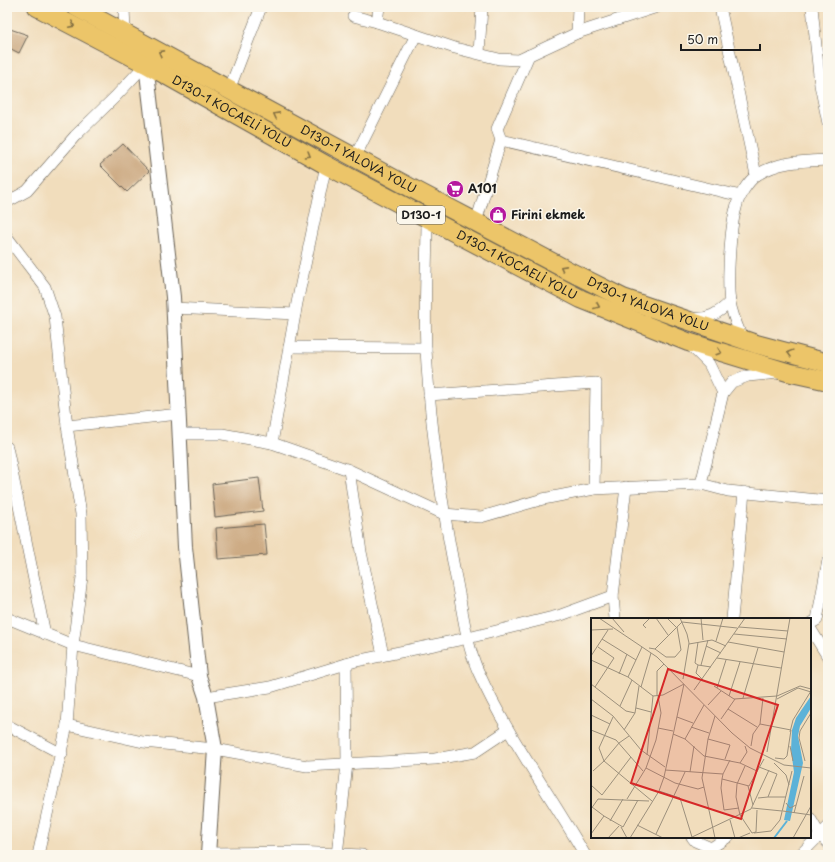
<svg xmlns="http://www.w3.org/2000/svg" width="835" height="862" font-family="'Playpen Sans',sans-serif">
<rect width="100%" height="100%" fill="#fbf7ec"/>
<filter id="ink" filterUnits="userSpaceOnUse"><feTurbulence type="fractalNoise" baseFrequency=".025" numOctaves="2"/><feDisplacementMap in="SourceGraphic" scale="8" xChannelSelector="R" yChannelSelector="G"/><feConvolveMatrix kernelMatrix="1 2 1 2 8 2 1 2 1" color-interpolation-filters="sRGB"/></filter>
<filter id="wash" filterUnits="userSpaceOnUse"><feTurbulence type="fractalNoise" baseFrequency=".012" numOctaves="4" result="noise"/><feDisplacementMap in="SourceGraphic" scale="16" xChannelSelector="R" yChannelSelector="G"/><feGaussianBlur stdDeviation="0.9" result="paint"/><feColorMatrix in="noise" values="0 0 0 0 0 0 0 0 0 0 0 0 0 0 0 0 0 1.4 0 .05"/><feComposite in="paint" operator="in"/></filter>
<g filter="url(#wash)">
<rect width="100%" height="100%" fill="#f1ddbc"/>
<g id="blocks">
<g fill="#cdab84">
<polygon points="7,28 28,35 19,53 7,47"/>
<polygon points="123,144 149,171 127,192 100,165"/>
<polygon points="259,478 263,511 215,517 212,484"/>
<polygon points="264,524 267,555 218,559 216,528"/>
</g>
</g>
</g>
<g filter="url(#ink)">
<use href="#blocks" fill-opacity="0" stroke="#676054" stroke-width="1"/>
<g fill="none" stroke-linecap="round" stroke-linejoin="round">
<defs>
<g id="minor">
<polyline points="124,7 125,33"/>
<polyline points="720,7 756,175"/>
<polyline points="812,7 820,85 828,123"/>
<polyline points="353,16 377,22 455,48 499,59 519,60 577,33 657,7"/>
<polyline points="377,22 379,7"/>
<polyline points="577,33 578,7"/>
<polyline points="479,53 482,7"/>
<polyline points="529,55 497,129 501,140 741,196"/>
<polyline points="229,90 261,7"/>
<polyline points="355,157 416,35"/>
<polyline points="7,202 27,191 75,136 115,97 146,64"/>
<path d="M427,218c0,44 -3,88 -1,131 4,75 15,151 29,224 7,32 10,68 23,98 29,65 72,123 107,184"/>
<polyline points="476,222 501,140"/>
<polyline points="7,237 45,287 55,317 67,426 81,514 82,577 73,645 67,725 38,855"/>
<polyline points="173,308 295,314"/>
<path d="M692,318c16,2 27,-5 38,-16"/>
<path d="M743,340c-5,-12 -11,-25 -13,-38 -3,-20 0,-74 6,-94 2,-11 12,-27 21,-33 21,-14 47,-14 71,-15"/>
<polyline points="690,345 709,364 723,393"/>
<polyline points="289,347 426,348"/>
<polyline points="429,395 596,383 594,489"/>
<polyline points="67,426 179,414"/>
<polyline points="180,434 222,434 272,443 349,470 444,514 481,517 543,499 594,489 701,484 728,491 828,501"/>
<polyline points="272,443 297,303 326,165"/>
<polyline points="7,447 45,634"/>
<polyline points="349,470 361,552 383,655"/>
<polyline points="701,484 723,393 732,382 748,376 778,373"/>
<polyline points="613,596 615,619"/>
<polyline points="7,618 73,645 199,676"/>
<polyline points="732,619 744,492"/>
<polyline points="810,624 817,620 828,560"/>
<polyline points="810,628 828,657"/>
<polyline points="206,697 270,687 356,661 468,638 561,615 613,596 626,487"/>
<polyline points="7,725 62,754"/>
<polyline points="67,725 143,742 215,749 307,766 435,759 475,752 508,730"/>
<polyline points="810,818 820,835 828,843"/>
<polyline points="692,837 695,841 711,848 728,837"/>
<polyline points="209,853 296,852 362,855"/>
<polyline points="337,855 347,764 346,664"/>
<polyline points="800,855 828,827"/>
</g>
<polyline id="tertiary" points="146,64 173,297 185,547 199,676 206,697 215,749 208,855"/>
<g id="trunk">
<path id="s1" d="M37,7l109,57 180,101 255,134 107,43 99,30 41,9"/>
<path id="s2" d="M76,7l337,182 158,83 52,26 133,46 72,19"/>
</g>
</defs>
<use href="#minor" stroke="#676054" stroke-width="12"/>
<use href="#tertiary" stroke="#676054" stroke-width="16"/>
<use href="#trunk" stroke="#676054" stroke-width="20"/>
<use href="#minor" stroke="#fff" stroke-width="11"/>
<use href="#tertiary" stroke="#fff" stroke-width="14"/>
<use href="#trunk" stroke="#ecc569" stroke-width="18"/>
</g>
<defs><path id="oneway-chevron" d="M-2-3.5L2.5 0L-2 3.5" fill="none" stroke-width="1.6" stroke-linecap="round" stroke-linejoin="round"/></defs>
<g stroke="#847042">
<use href="#oneway-chevron" transform="translate(72 25) rotate(27)"/>
<use href="#oneway-chevron" transform="translate(161 53) rotate(-151)"/>
<use href="#oneway-chevron" transform="translate(276 115) rotate(-152)"/>
<use href="#oneway-chevron" transform="translate(308 155) rotate(30)"/>
<use href="#oneway-chevron" transform="translate(563 268) rotate(-152)"/>
<use href="#oneway-chevron" transform="translate(597 306) rotate(22)"/>
<use href="#oneway-chevron" transform="translate(719 352) rotate(17)"/>
<use href="#oneway-chevron" transform="translate(790 353) rotate(-165)"/>
</g>
</g>
<defs>
<symbol id="supermarket-disc" viewBox="-11 -11 22 22"><circle r="9.5" fill="#b5179e" stroke="#fbf7ec"/><path d="M-6-5.5h2.5l.6 2H6L4.5 2H-2.5L-4.4-4H-6ZM-1.5 3.2a1.3 1.3 0 1 0 .1 0ZM3 3.2a1.3 1.3 0 1 0 .1 0Z" fill="#fff"/></symbol>
<symbol id="shop-disc" viewBox="-11 -11 22 22"><circle r="9.5" fill="#b5179e" stroke="#fbf7ec"/><path d="M-5-2.5h2.3a2.7 3.5 0 0 1 5.4 0H5L5.5 6h-11ZM-1.5-2.5h3a1.5 2.3 0 0 0-3 0Z" fill="#fff"/></symbol>
</defs>
<g fill-rule="evenodd">
<use href="#supermarket-disc" x="445" y="179" width="20" height="20"/>
<use href="#shop-disc" x="488" y="205" width="20" height="20"/>
</g>
<g text-anchor="middle" stroke-width="3" stroke-linejoin="round" paint-order="stroke">
<rect fill="#fbf7ec" stroke="#5f5e5a" stroke-width="1" x="397" y="206" width="48" height="18" rx="3"/>
<g font-size="11" font-weight="bold" fill="#1c1c1c">
<text x="421" y="219">D130-1</text>
</g>
<g font-size="12" fill="#1c1c1c" stroke="#fbf7ec">
<text dy="4" stroke="none"><textPath href="#s1" startOffset="221">D130-1 KOCAELİ YOLU</textPath></text>
<text dy="4" stroke="none"><textPath href="#s2" startOffset="321">D130-1 YALOVA YOLU</textPath></text>
<text dy="4" stroke="none"><textPath href="#s1" startOffset="545">D130-1 KOCAELİ YOLU</textPath></text>
<text dy="4" stroke="none"><textPath href="#s2" startOffset="645">D130-1 YALOVA YOLU</textPath></text>
</g>
<g font-size="12" font-weight="bold" fill="#1c1c1c" stroke="#fbf7ec" text-anchor="start">
<text x="468" y="193">A101</text>
<text x="511" y="219">Firini ekmek</text>
</g>
</g>
<g transform="translate(591 618)">
<rect width="220" height="220" fill="#f1ddbc"/>
<path d="M220,78v12l-11,18 -2,10 5,27 -13,58 -6,-1 10,-48 -3,-22 1,-20 4,-12z" fill="#5cb2d8"/>
<path fill="none" stroke="#5cb2d8" stroke-width="2" d="M183,220l13,-17"/>
<path fill="none" stroke="#9c907c" stroke-width="1" d="M8,0l58,39 75,76 18,15 34,17 27,3M21,0l12,14M65,0l12,17M76,0l9,9M89,0l7,16 2,9 -6,36M110,0l2,22M148,9l49,4M55,10l-3,-3 7,-7M0,12l22,-1M143,16l53,5M11,21l34,21M125,23l7,-23M137,24l56,10M98,26l23,-4 14,6M115,28l15,7M58,30l6,1 27,-27 55,6M64,31l11,8h9l6,-7 -4,-23M0,38l17,-26M126,40l64,10M0,42l37,17 25,19 10,-1 21,-11M107,47l-3,-2 3,-21M110,47l7,-25M28,56l8,-20M37,59l14,-30M112,62l-7,-7 2,-8 13,2M0,66l35,27 9,2M123,68l20,13 43,-3 23,-10 11,3M4,69l19,-29 -16,-11M50,69l10,-34M126,70l9,-28M103,72l51,-72M66,78v-25l7,-7M138,78l11,-34M152,80l15,-50M0,81l22,17 28,34 24,17M144,81l-7,10 29,18M186,81l21,-11 13,4M117,87l13,-14M29,88l12,-26M45,90l15,4M0,97l19,9M124,98l-7,23 -6,39 13,60M22,99l-14,31 5,13 15,-18 10,-7M86,99l16,6M130,101l7,-10M169,106l3,-26M100,109l18,6M67,110l15,3M0,112l25,10 27,31M33,112l11,-17 4,-27M199,114l3,-12 18,-29M82,116l12,5 19,17 36,7 17,8M94,121l19,-34M117,121l22,6 -5,14M160,128l2,-12 7,-10 31,6M199,128l3,15M176,134l23,-134M56,137l6,-59M184,140l9,1 3,-3 4,-26M214,143l-6,-23 1,-7 11,-18M149,145l7,-11 -2,-6M183,145l12,12 3,10M154,148l-8,18 -1,13 4,18 12,18 4,-1 1,-22M55,150l29,15 23,6 6,-2M74,152l58,4 7,-14M2,153l11,-10 48,40M99,154l4,-26M132,156l-1,5 4,1 23,6 15,-27M131,161l-1,9 3,22 15,-2M0,167l11,10M157,168l5,19M68,173l21,7 12,39M11,177l29,-38M177,179h18M167,180l10,-1 9,-23 -18,-7M36,181l19,-31 10,-28 5,-27 -3,-17M195,185l4,5 6,-3M161,190l30,3M0,191l7,-10 51,2M192,193l28,4M203,195l10,-37M13,198l19,11 15,-27M139,202l5,18M19,203l13,-22M46,207l26,13M30,209l6,11M180,213l9,-11 12,-49M163,215l17,-2M0,216l13,-18 -12,-9M65,216l29,-62M17,220l11,-12M39,220l29,-47 5,-14 20,-93M99,220l61,-29 18,-39M147,220l12,-5M202,220l18,-32"/>
<path fill="#d62828" fill-opacity="0.15" stroke="#d62828" stroke-width="2" d="M77,51l110,36 -37,114 -110,-36z"/>
<rect width="220" height="220" fill="none" stroke="#1c1c1c" stroke-width="2"/>
</g>
<rect width="835" height="862" fill="none" stroke="#fbf7ec" stroke-width="24"/>
<path d="M681 44v6h79v-6" fill="none" stroke="#1c1c1c" stroke-width="2"/>
<text x="687" y="44" font-size="12" fill="#1c1c1c" stroke="#fbf7ec" stroke-width="3" paint-order="stroke">50 m</text>
</svg>
